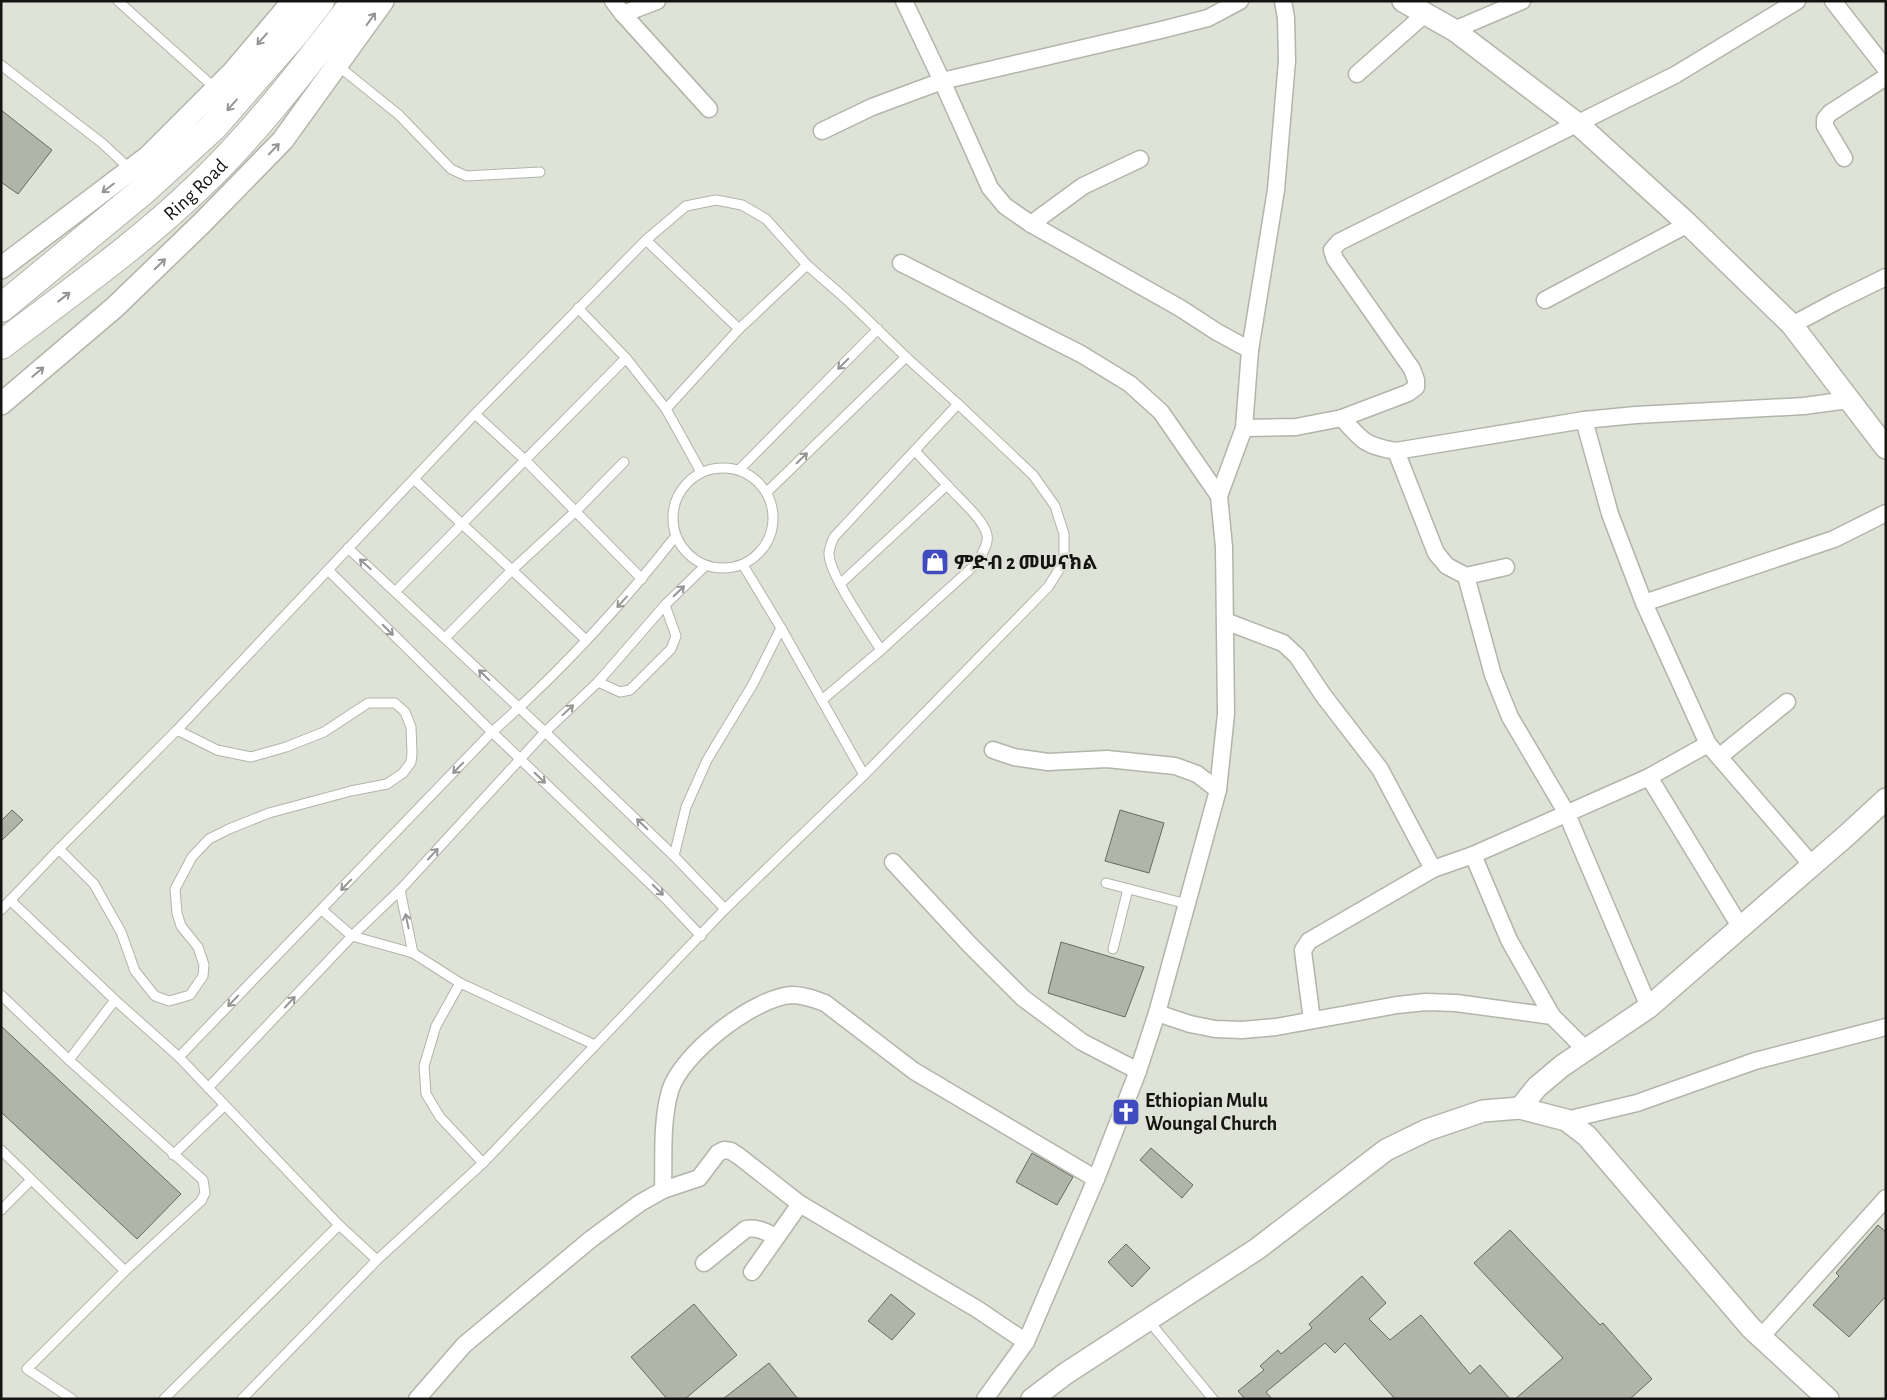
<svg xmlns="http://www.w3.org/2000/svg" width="1887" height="1400" font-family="'Alegreya Sans','Noto Sans Ethiopic',sans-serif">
<rect width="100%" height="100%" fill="#dee2d7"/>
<g fill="#b0b4a9" stroke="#676b61">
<polygon points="1,110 52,150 18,194 1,182"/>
<polygon points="12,810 23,820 1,841 1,821"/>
<polygon points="1120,810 1164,823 1149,873 1105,861"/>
<polygon points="1061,942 1144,967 1125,1017 1048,993"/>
<polygon points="1,1026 181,1194 137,1239 1,1112"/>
<polygon points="1151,1148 1193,1185 1182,1198 1140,1160"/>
<polygon points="1032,1153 1073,1177 1057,1205 1016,1182"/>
<polygon points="1878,1225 1886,1232 1886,1296 1849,1337 1813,1305 1839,1276 1836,1273"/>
<polygon points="1510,1230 1600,1325 1603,1323 1652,1379 1630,1399 1515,1399 1563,1358 1474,1263"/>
<polygon points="1126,1244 1150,1268 1132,1287 1108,1262"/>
<polygon points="1362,1276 1386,1303 1369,1319 1390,1340 1421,1315 1470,1374 1480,1365 1510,1399 1395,1399 1345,1343 1335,1353 1325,1343 1266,1392 1272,1399 1245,1399 1238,1391 1264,1370 1260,1366 1278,1350 1281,1354 1312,1328 1309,1324"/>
<polygon points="891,1294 915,1314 892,1340 868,1321"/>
<polygon points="694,1304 737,1355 685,1399 667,1399 631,1357"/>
<polygon points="769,1363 798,1399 723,1399"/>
</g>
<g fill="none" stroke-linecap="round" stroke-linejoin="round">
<defs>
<g id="service">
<polyline points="118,1 216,89"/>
<polyline points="1,65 102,143 131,170"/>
<polyline points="337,65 399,115 451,169 466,176 540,172"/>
<polyline points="646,240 739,329 666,409"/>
<polyline points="578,308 626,358"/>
<polyline points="739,329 807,265"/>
<polyline points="475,414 525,460 642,579"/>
<circle cx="723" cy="518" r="50"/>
<polyline points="739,470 878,329"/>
<polyline points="414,479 462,524 626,358 666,409 701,472"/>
<polyline points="767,492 906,357"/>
<polyline points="348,548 545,732 674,856 725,909"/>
<polyline points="743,565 781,628 864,775"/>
<polyline points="329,571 492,732 665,898 701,936"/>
<polyline points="840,584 947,485 915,451"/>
<polyline points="396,591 462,524 512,570 576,511 624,462"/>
<polyline points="445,638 512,570 586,640"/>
<path d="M881,650l95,-86c5,-8 13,-20 11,-29 -4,-17 -29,-37 -40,-50"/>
<polyline points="598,682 620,692 630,690 671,649 676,636 665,605"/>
<path d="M822,700l59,-50c-12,-19 -54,-78 -52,-98 1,-5 3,-11 5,-15l124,-133"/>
<polyline points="59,849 94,884 121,932 135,971 155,996 169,1001 190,995 203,976 204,965 198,947 181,926 177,913 175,889 192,857 209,839 229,829 269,813 351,791 387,784 403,773 411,762 412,753 411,727 405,712 395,703 368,703 324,732 286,747 251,757 217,750 177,730"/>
<polyline points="674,856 686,807 707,760 753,684 781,628"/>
<polyline points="1106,883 1187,904"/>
<polyline points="400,890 413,953"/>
<polyline points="10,900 115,1000 179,1057 339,1225 377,1260"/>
<polyline points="1,910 59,849 177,730 475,414 646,240 686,206 716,200 742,205 766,219 807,265 846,299 906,357 958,404 1033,475 1055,506 1064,534 1064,562 1048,587 864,775 725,909 483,1163 377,1260 242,1399"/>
<polyline points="322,910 352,936 413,953 460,983 436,1026 424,1066 426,1094 440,1117 483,1163"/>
<polyline points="1113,949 1128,889"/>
<polyline points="460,983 595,1045"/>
<polyline points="1,995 69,1060 203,1180 205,1193 201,1201 125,1271"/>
<path d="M179,1057l313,-325c67,-59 128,-125 183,-195"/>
<polyline points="69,1060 115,1000"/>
<polyline points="208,1088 352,936 400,890 545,732 598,682 665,605 705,566"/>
<polyline points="1,1150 125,1271 27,1369 72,1399"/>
<polyline points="173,1155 224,1106"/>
<polyline points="1,1210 31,1180"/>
<polyline points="1148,1320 1213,1399"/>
<polyline points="164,1399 339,1225"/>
</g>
<g id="minor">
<polyline points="613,1 623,14 657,1"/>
<polyline points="904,1 942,81 990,188 1005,206 1031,224 1180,308 1217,332 1250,350"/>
<polyline points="1833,1 1886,69"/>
<polyline points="623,14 709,109"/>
<polyline points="1454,30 1522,1"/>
<polyline points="1357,74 1425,14"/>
<polyline points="822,131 872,107 942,81 1161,30 1208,18 1240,1"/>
<polyline points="1844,158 1825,126 1825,119 1830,113 1886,77"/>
<polyline points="1031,224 1083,186 1140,159"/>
<polyline points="901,263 1081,354 1130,384 1161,412 1219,496"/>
<polyline points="1545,300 1688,224"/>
<polyline points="1792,325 1835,302 1886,277"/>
<polyline points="1342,418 1408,393 1416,387 1416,380 1412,369 1335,259 1332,250 1339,242 1675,75 1797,1"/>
<polyline points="1584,420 1610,514 1644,603 1834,539 1886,513"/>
<path d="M1244,428l52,-1 46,-9c20,23 24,28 54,33l188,-31 52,-5 168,-9 44,-6"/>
<polyline points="1396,451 1436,553 1447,566 1466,576 1493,675 1510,717 1566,812 1649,1007"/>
<polyline points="1466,576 1506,567"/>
<polyline points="1644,603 1708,744 1649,777"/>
<polyline points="1225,621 1283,643 1297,656 1323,695 1380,769 1433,869"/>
<polyline points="1708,744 1812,865"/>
<polyline points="993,750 1014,757 1048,762 1107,759 1175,766 1197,774 1218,790"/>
<polyline points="1719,757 1787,702"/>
<polyline points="1473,855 1649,777 1741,928"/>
<polyline points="893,862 970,945 1023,998 1082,1042 1138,1071"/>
<polyline points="1157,1013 1190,1024 1215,1029 1242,1030 1276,1027 1397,1005 1426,1002 1456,1003 1552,1016 1586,1050"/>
<polyline points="1312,1020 1304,959 1303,950 1309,941 1433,869 1473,855 1509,940 1552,1016"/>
<polyline points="1566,1120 1637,1103 1755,1061 1886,1027"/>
<path d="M663,1190c1,-33 -2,-67 7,-99 10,-36 84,-94 122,-96 12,0 22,4 33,8l89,68 182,108"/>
<path d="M704,1263l42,-34c12,-2 20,3 30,8"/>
<polyline points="752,1272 800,1204"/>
<polyline points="1761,1337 1886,1198"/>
<polyline points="417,1399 464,1345 591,1239 640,1203 663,1190 699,1178 718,1153 724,1150 731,1151 740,1157 800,1204 977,1309 1026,1342"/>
<polyline points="985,1399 1026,1342 1096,1179 1138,1071 1157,1013 1218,790 1226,714 1224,547 1219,496 1244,428 1250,350 1276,190 1287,61 1286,18 1283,1"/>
</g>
<g id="tertiary">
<polyline points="1403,1 1454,30 1578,124 1688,224 1792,325 1886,448"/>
<polyline points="1,268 149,156 233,72 293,1"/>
<polyline points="1,404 115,307 202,223 283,140 383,1"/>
<polyline points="1520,1108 1537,1087 1562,1066 1649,1007 1847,835 1886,799"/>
<polyline points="1032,1399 1065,1374 1257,1249 1386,1150 1427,1130 1483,1111 1520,1108 1566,1120 1587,1136 1751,1328 1828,1399"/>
</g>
<g id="trunk">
<polyline points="1,308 144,190 213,127 296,32 320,1"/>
<path id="s1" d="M1,345c67,-51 137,-100 198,-159 59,-56 107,-121 157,-185"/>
</g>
</defs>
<use href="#service" stroke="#b1b5aa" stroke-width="11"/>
<use href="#minor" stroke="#b1b5aa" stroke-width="19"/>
<use href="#tertiary" stroke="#b1b5aa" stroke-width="24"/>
<use href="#trunk" stroke="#b1b5aa" stroke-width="30"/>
<use href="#service" stroke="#fff" stroke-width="9"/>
<use href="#minor" stroke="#fff" stroke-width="16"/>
<use href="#tertiary" stroke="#fff" stroke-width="21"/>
<use href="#trunk" stroke="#fff" stroke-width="28"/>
</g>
<defs><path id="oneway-shaft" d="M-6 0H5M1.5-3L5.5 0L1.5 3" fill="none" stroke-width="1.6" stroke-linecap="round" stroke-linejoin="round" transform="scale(1.25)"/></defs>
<g stroke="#959694">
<use href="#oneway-shaft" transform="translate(371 19) rotate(-54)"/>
<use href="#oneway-shaft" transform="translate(262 39) rotate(131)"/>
<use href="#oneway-shaft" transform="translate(232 105) rotate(131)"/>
<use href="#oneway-shaft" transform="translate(274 149) rotate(-46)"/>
<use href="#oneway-shaft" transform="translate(108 188) rotate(143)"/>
<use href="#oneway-shaft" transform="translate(160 264) rotate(-44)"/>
<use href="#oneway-shaft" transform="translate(64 297) rotate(-38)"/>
<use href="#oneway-shaft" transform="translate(843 364) rotate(135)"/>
<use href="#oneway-shaft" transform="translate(38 372) rotate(-40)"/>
<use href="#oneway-shaft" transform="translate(802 458) rotate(-44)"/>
<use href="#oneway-shaft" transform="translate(365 564) rotate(-138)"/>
<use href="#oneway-shaft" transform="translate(679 591) rotate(-44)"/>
<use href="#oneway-shaft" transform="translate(622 602) rotate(132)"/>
<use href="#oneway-shaft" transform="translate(388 630) rotate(45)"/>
<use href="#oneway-shaft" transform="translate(484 675) rotate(-136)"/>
<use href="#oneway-shaft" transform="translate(568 710) rotate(-43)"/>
<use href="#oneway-shaft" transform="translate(458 768) rotate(134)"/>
<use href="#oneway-shaft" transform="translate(540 778) rotate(44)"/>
<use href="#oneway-shaft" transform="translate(642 824) rotate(-136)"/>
<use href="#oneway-shaft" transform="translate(433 854) rotate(-47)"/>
<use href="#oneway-shaft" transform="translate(346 885) rotate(134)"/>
<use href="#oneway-shaft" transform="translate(658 890) rotate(44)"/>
<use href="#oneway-shaft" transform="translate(407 921) rotate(-102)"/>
<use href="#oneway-shaft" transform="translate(233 1001) rotate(134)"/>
<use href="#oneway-shaft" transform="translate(290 1002) rotate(-47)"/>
</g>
<defs>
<symbol id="shop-square" viewBox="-11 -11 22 22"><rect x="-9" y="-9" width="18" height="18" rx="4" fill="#3f4bbf" stroke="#dee2d7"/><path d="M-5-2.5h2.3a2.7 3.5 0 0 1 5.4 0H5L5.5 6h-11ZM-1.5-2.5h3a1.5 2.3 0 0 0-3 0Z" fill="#fff"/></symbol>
<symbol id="church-square" viewBox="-11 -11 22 22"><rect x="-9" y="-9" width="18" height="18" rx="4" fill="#3f4bbf" stroke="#dee2d7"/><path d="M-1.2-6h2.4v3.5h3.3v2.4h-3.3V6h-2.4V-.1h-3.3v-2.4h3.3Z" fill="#fff"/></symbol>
</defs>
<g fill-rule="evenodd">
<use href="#shop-square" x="919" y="546" width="32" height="32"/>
<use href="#church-square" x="1110" y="1096" width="32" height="32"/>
</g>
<g text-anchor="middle" stroke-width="5" stroke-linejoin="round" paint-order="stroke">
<g font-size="20" fill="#141511" stroke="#dee2d7">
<text dy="7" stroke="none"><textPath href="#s1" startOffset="249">Ring Road</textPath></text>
</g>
<g font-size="20" font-weight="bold" fill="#141511" stroke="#dee2d7" text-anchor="start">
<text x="954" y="569">ምድብ 2 መሠናክል</text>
<text x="1145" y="1107">Ethiopian Mulu<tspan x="1145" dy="23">Woungal Church</tspan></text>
</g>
</g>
<rect width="1887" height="1400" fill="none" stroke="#141511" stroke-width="5"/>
</svg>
